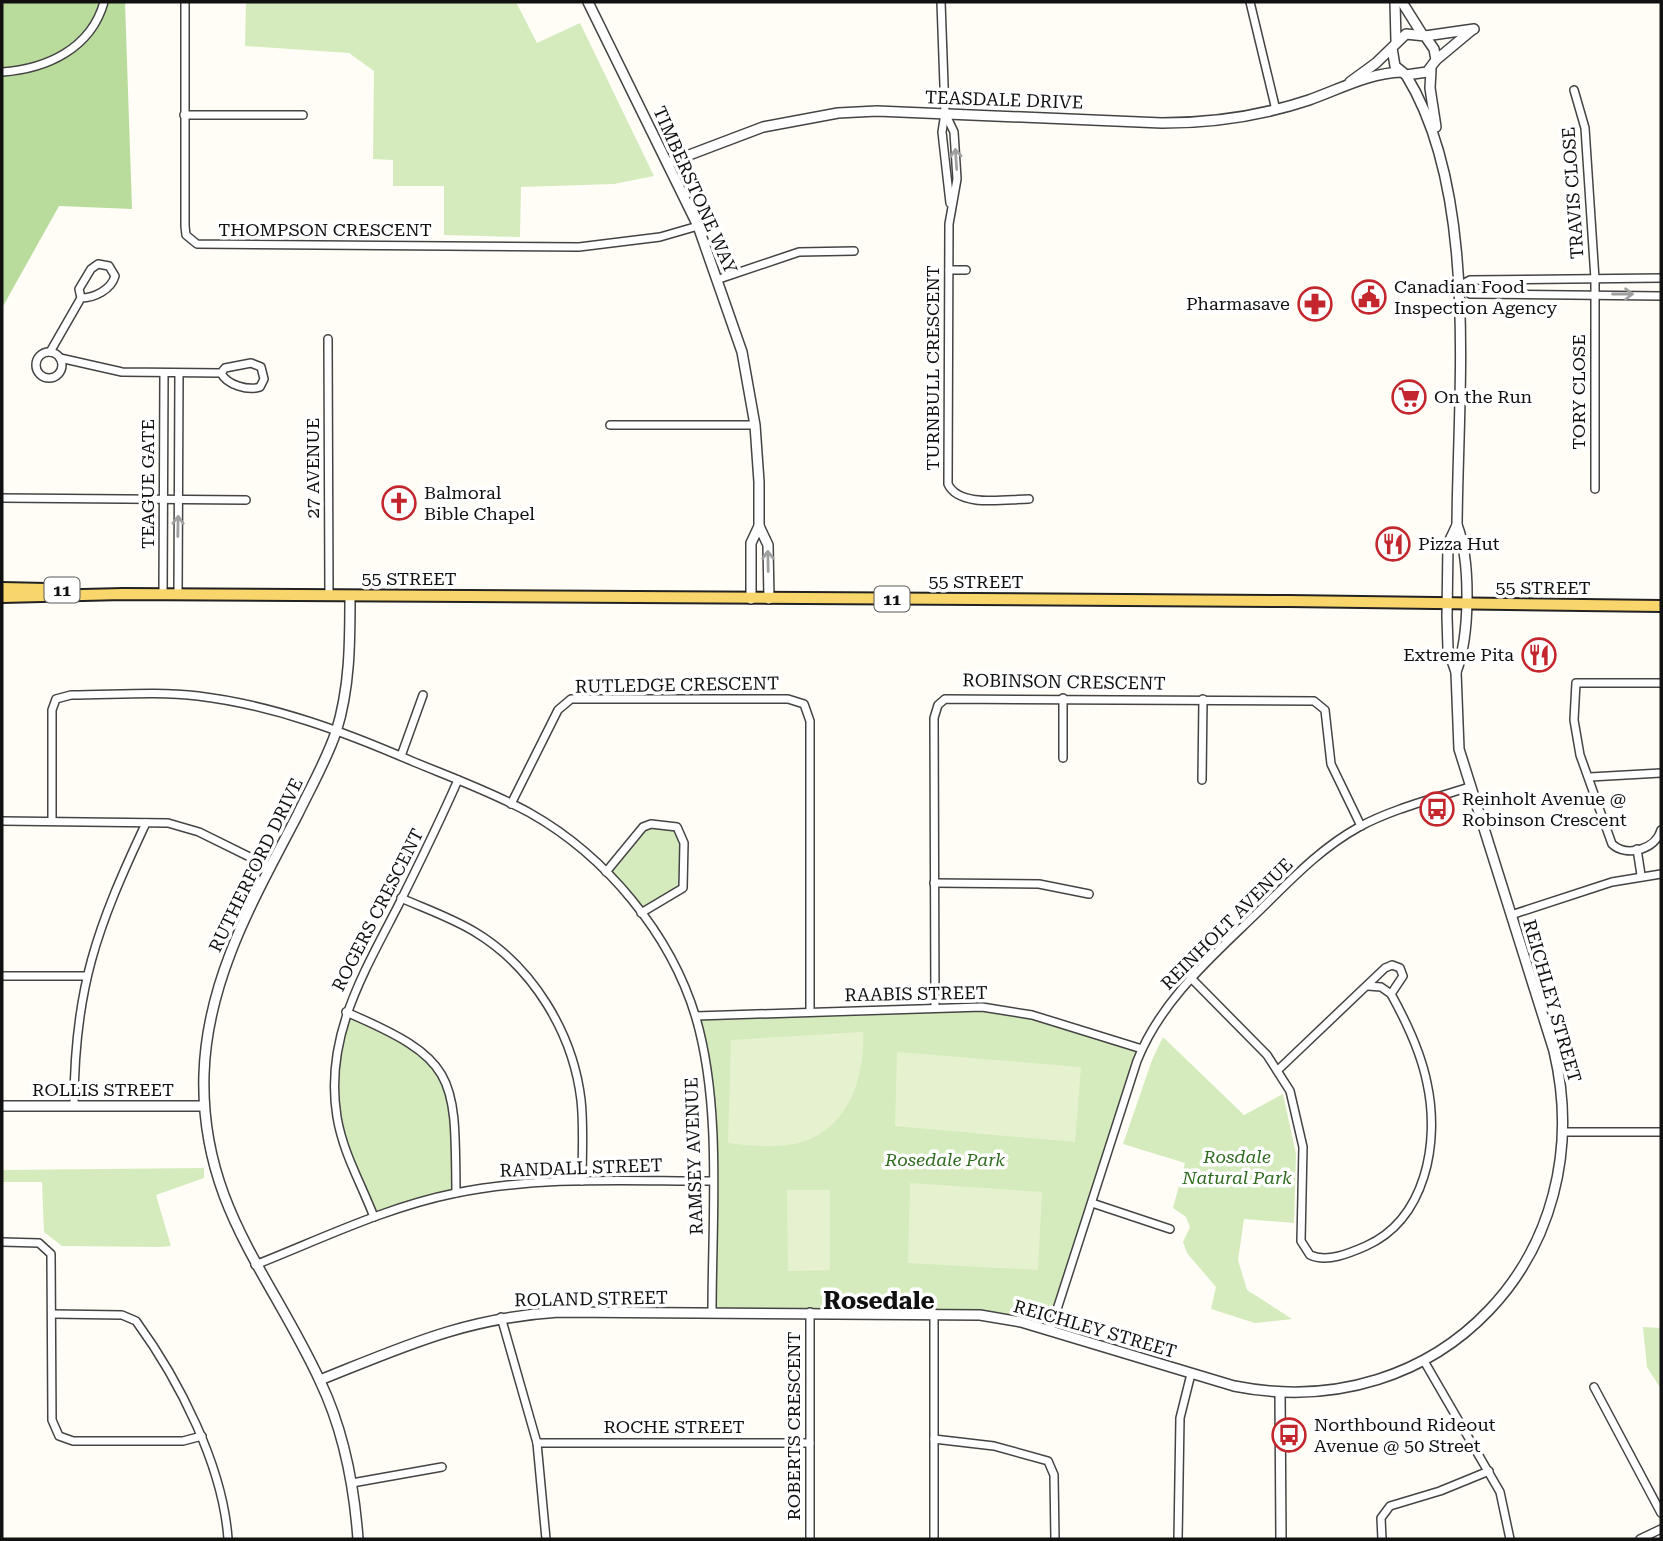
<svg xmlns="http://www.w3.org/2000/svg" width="1663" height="1541" font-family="'Roboto Serif',serif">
<rect width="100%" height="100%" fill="#fffdf5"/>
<g fill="#d5ebbd">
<polygon points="246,2 516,2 537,43 580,23 654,176 614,184 521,187 520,237 444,235 444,186 393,186 393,160 373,159 374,71 349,53 245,46"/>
<polygon points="646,825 680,830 684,885 641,913 606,872"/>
<polygon points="1000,1009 1142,1049 1050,1331 1000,1318 712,1312 710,1091 696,1016"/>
<polygon points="346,1012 423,1051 448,1088 456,1193 374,1217 349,1161 334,1087"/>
<polygon points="1163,1037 1244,1115 1283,1094 1296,1154 1294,1223 1244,1219 1238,1260 1247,1290 1292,1319 1255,1323 1211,1309 1216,1287 1187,1253 1183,1242 1190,1227 1186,1217 1173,1208 1185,1163 1123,1144 1152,1060"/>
<polygon points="204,1168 204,1178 156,1195 171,1246 160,1247 62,1246 44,1232 42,1182 2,1182 2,1170"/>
<polygon points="1643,1327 1661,1328 1661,1389 1647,1367"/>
</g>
<polygon fill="#b9dc9c" points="2,2 125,2 132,209 59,206 2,308"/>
<g fill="#e6f2cf">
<path d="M863,1032c2,43 -13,93 -58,109 -24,8 -52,5 -77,2l3,-103z"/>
<polygon points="897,1052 1081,1067 1075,1142 895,1126"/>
<polygon points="910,1183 1042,1192 1038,1270 908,1263"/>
<polygon points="787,1190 830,1190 830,1270 788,1271"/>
</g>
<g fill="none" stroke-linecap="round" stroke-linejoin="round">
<defs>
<g id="minor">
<polyline points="185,2 185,226 186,235 197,244 579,247 660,237 698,226"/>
<polyline points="941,2 945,113 942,132 950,203"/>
<polyline points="1250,2 1276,110"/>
<path d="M2,72c44,-3 89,-23 102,-70"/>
<polyline points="1574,90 1585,128 1595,279 1595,489"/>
<path d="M945,113l9,19 3,47 -8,45 -1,260c11,24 58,15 81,15"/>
<polyline points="184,115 303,115"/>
<polyline points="949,270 966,270"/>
<polyline points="1661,278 1470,280 1459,286 1470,294 1661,296"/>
<polyline points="719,279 799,252 854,251"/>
<polyline points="328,339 329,596"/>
<path d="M50,352l31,-54 -2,-9 12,-20 7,-5 11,2 6,10c-4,14 -21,22 -34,22"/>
<circle cx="49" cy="365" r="13"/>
<path d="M60,358l62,14 99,1c6,12 27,18 39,14l4,-8 -3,-12 -10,-4 -26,5 -4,5"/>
<polyline points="610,425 755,425"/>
<polyline points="2,498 246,500"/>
<polyline points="163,594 164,373"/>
<polyline points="178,594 179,373"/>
<path d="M1661,683h-85l-2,37 6,35 32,89c15,14 44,5 49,-14"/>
<polyline points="1063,698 1063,758"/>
<polyline points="401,756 423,695"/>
<polyline points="1590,777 1661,773"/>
<polyline points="1202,780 1203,699"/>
<polyline points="511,804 558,710 571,699 788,699 804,704 810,721 810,1011"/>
<polyline points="2,821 168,823 199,832 270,867"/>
<path d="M52,821v-111l4,-11 15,-4c42,0 85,-4 127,1 75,9 147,36 216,66 39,16 80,31 116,51 76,43 141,121 166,205 26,89 16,201 16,294"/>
<polyline points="1637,849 1641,875"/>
<polyline points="606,872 643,827 651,824 677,827 684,843 683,888 641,913"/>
<polyline points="934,883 1039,884 1089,894"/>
<path d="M401,898c25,11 51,20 74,34 58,35 98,101 106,168 3,27 1,54 1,81"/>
<polyline points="1511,915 1612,882 1661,874"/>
<polyline points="2,976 86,976"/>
<path d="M1191,978l76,77 23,36 13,56 -2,94 9,14c17,8 40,-2 56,-9 60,-27 74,-104 61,-163 -6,-30 -21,-62 -36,-89l-10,-7 -13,-1"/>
<polyline points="935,1007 934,718 938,705 945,699 1314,701 1325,710 1331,764 1361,826"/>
<path d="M346,1012c112,48 109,64 110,181"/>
<polyline points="696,1016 982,1007 1032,1015 1142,1049"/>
<polyline points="1279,1069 1385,968 1392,965 1400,968 1403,976 1391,994"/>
<path d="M74,1106c0,-117 23,-179 72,-283"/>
<polyline points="1565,1132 1661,1132"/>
<polyline points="1092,1203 1170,1229"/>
<path d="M374,1217c-13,-34 -31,-64 -37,-100 -13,-79 26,-143 61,-211 21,-42 41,-83 60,-126"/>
<polyline points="2,1242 39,1243 51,1254 52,1420 59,1436 73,1441 183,1441 202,1436"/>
<path d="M255,1265c66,-26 131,-58 201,-72 84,-17 170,-12 255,-12"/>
<path d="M53,1314l69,1 14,6c43,59 87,145 92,218"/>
<polyline points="501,1317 537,1443 546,1539"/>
<path d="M1050,1331l87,-270c24,-61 75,-104 120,-148 32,-31 62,-64 102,-86 33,-18 74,-28 110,-40"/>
<polyline points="1424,1361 1500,1492 1510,1539"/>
<polyline points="1594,1387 1661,1513"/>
<polyline points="934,1439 994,1446 1048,1461 1054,1475 1055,1539"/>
<polyline points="537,1443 810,1443"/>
<polyline points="352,1483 442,1467"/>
<polyline points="810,1539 810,1312"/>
<polyline points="934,1539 934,1313"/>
<polyline points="1178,1539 1180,1418 1191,1374"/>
<polyline points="1382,1539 1381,1518 1390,1506 1440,1491 1489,1471"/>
<polyline points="1640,1539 1661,1529"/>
</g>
<g id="tertiary">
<polyline points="588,2 698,226 742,352 755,425 759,482 759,526 751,543 751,599"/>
<polyline points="1395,2 1396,41"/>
<polyline points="1402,2 1422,34"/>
<polyline points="1425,36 1474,29"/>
<polyline points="1436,60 1472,30"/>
<polyline points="1431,70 1430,88 1436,127"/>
<path d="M1406,75c73,118 52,314 51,450 14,36 13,111 -1,147"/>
<polyline points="1350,82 1376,63 1406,34 1425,36 1434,49 1436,60 1427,72 1406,75 1395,66 1392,48"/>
<path d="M668,163l95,-36 75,-14 39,-2 285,12c50,0 99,-7 147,-23 31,-11 60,-27 93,-28"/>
<polyline points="759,526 768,545 769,599"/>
<path d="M350,596c0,46 0,92 -14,136 -10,29 -25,55 -38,82 -43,83 -91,164 -94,260 -4,130 66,199 116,307 24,50 34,103 38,158"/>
<polyline points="2,1106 204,1106"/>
<path d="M320,1380c85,-34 145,-62 239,-68l421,3 41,7 213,64c206,41 368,-132 320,-335l-95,-302 -3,-77 -8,-23 -1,-32 1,-73 9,-19"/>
<polyline points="1280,1393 1281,1539"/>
</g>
<g id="primary">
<polyline points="2,588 47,589"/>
<polyline points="2,597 123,594 1289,601 1661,606"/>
</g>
</defs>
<use href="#minor" stroke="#444" stroke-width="10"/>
<use href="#tertiary" stroke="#444" stroke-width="12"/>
<use href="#primary" stroke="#222" stroke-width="14"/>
<use href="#minor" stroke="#fff" stroke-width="7"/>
<use href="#tertiary" stroke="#fff" stroke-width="9"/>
<use href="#primary" stroke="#f9d66b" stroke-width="10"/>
</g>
<defs><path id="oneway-shaft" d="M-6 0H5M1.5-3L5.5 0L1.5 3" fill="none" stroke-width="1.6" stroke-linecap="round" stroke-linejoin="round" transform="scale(1.75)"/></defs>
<g stroke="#a0a0a0">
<use href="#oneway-shaft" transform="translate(956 159) rotate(-94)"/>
<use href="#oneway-shaft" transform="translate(1623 294)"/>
<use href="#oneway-shaft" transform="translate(178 526) rotate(-89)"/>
<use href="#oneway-shaft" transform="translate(768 561) rotate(-91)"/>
</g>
<defs>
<symbol id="civic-ring" viewBox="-11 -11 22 22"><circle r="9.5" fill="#fff" stroke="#c4262e" stroke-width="1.5"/><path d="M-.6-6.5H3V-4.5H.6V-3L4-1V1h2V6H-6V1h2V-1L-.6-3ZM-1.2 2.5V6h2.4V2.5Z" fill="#c4262e"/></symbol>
<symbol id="pharmacy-ring" viewBox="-11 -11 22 22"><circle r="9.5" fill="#fff" stroke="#c4262e" stroke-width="1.5"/><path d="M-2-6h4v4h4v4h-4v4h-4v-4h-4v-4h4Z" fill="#c4262e"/></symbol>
<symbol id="supermarket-ring" viewBox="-11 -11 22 22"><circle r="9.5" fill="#fff" stroke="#c4262e" stroke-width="1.5"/><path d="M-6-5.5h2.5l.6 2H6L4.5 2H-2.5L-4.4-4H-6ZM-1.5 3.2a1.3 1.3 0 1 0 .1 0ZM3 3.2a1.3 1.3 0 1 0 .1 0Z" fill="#c4262e"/></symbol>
<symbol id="church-ring" viewBox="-11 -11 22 22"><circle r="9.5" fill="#fff" stroke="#c4262e" stroke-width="1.5"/><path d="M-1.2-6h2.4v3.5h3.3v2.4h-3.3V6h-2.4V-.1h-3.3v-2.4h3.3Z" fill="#c4262e"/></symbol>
<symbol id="restaurant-ring" viewBox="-11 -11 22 22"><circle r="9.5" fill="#fff" stroke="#c4262e" stroke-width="1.5"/><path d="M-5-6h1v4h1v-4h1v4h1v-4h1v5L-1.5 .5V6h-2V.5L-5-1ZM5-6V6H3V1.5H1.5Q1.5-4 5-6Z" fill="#c4262e"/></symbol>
<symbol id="bus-ring" viewBox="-11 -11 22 22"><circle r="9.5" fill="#fff" stroke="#c4262e" stroke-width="1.5"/><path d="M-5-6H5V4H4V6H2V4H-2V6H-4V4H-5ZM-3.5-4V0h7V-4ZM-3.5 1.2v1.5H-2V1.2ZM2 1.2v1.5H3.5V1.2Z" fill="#c4262e"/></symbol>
</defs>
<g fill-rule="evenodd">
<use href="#civic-ring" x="1350" y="278" width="38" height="38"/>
<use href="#pharmacy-ring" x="1296" y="285" width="38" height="38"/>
<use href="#supermarket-ring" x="1390" y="378" width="38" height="38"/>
<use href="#church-ring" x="380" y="484" width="38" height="38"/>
<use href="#restaurant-ring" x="1374" y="525" width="38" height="38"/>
<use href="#restaurant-ring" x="1520" y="636" width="38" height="38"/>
<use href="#bus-ring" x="1418" y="790" width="38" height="38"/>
<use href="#bus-ring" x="1270" y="1416" width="38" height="38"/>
</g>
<g text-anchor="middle" stroke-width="7" stroke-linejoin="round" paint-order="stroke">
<g fill="#fff" stroke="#585858" stroke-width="2">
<rect x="44.5" y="577.5" width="35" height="25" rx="5"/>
<rect x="874.5" y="586.5" width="35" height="25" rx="5"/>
</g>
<g font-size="16" font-weight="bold" fill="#111">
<text x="62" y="596">11</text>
<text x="892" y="605">11</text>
</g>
<g font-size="18" fill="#111" stroke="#fff">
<text transform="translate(1004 100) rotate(2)" y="6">TEASDALE DRIVE</text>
<text transform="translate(695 190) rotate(66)" y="6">TIMBERSTONE WAY</text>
<text transform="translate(1573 193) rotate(-94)" y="6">TRAVIS CLOSE</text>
<text x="325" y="236">THOMPSON CRESCENT</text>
<text transform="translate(933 368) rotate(-90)" y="6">TURNBULL CRESCENT</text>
<text transform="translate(1579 392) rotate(-90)" y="6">TORY CLOSE</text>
<text transform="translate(313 468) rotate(-90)" y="6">27 AVENUE</text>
<text transform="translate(148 484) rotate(-90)" y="6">TEAGUE GATE</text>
<text x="409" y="585">55 STREET</text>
<text x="976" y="588">55 STREET</text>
<text x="1543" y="594">55 STREET</text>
<text transform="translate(1064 682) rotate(1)" y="6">ROBINSON CRESCENT</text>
<text transform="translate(677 685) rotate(-1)" y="6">RUTLEDGE CRESCENT</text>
<text transform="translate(256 865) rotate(-64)" y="6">RUTHERFORD DRIVE</text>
<text transform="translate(378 910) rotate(-63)" y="6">ROGERS CRESCENT</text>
<text transform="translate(1227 924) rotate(-45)" y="6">REINHOLT AVENUE</text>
<text transform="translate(916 994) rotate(-1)" y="6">RAABIS STREET</text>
<text transform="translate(1552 1001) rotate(74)" y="6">REICHLEY STREET</text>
<text x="103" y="1096">ROLLIS STREET</text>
<text transform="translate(694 1156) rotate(-92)" y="6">RAMSEY AVENUE</text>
<text transform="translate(581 1168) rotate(-2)" y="6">RANDALL STREET</text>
<text transform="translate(591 1299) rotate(-1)" y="6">ROLAND STREET</text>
<text transform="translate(1095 1329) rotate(16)" y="6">REICHLEY STREET</text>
<text transform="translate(794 1426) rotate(-90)" y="6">ROBERTS CRESCENT</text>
<text x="674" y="1433">ROCHE STREET</text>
</g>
<g font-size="18" fill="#111" stroke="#fff" text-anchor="start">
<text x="1394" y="293">Canadian Food<tspan x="1394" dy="21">Inspection Agency</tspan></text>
<text x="1290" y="310" text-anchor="end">Pharmasave</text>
<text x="1434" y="403">On the Run</text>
<text x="424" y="499">Balmoral<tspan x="424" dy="21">Bible Chapel</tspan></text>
<text x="1418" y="550">Pizza Hut</text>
<text x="1514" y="661" text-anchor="end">Extreme Pita</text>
<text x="1462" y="805">Reinholt Avenue @<tspan x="1462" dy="21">Robinson Crescent</tspan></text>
<text x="1314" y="1431">Northbound Rideout<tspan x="1314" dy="21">Avenue @ 50 Street</tspan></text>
</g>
<g font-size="18" font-style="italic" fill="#2f6b1f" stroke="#fff">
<text x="1237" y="1163">Rosdale<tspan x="1237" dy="21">Natural Park</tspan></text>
<text x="945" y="1166">Rosedale Park</text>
</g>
<g font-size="24" font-weight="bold" fill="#111" stroke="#fff">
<text x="879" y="1309">Rosedale</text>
</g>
</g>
<rect width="1663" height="1541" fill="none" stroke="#111111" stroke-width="7"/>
</svg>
